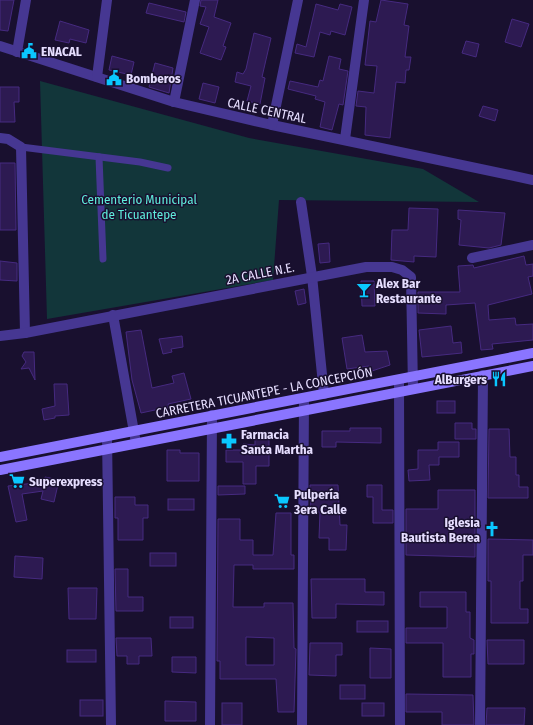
<svg xmlns="http://www.w3.org/2000/svg" width="533" height="725" font-family="'Fira Sans Condensed',sans-serif">
<rect width="100%" height="100%" fill="#19102f"/>
<polygon fill="#12363a" points="40,81 249,138 423,169 479,202 279,200 273,280 47,319"/>
<g fill="#2d1a52" stroke="#462a80" fill-rule="evenodd">
<polygon points="0,0 14,0 8,31 0,30"/>
<polygon points="201,0 218,0 214,17 231,23 223,46 226,47 221,60 200,53 209,27 200,24 206,7 200,6"/>
<polygon points="381,0 408,4 404,25 409,26 405,57 411,57 409,70 406,70 405,83 396,82 390,138 365,135 366,107 356,106 358,91 374,93 377,66 365,65 370,21 376,22"/>
<polygon points="149,3 186,12 184,22 146,13"/>
<polygon points="316,4 338,10 340,4 352,7 345,35 331,31 330,35 320,32 314,57 295,53 297,44 306,47"/>
<polygon points="512,19 529,24 521,47 505,42"/>
<polygon points="60,21 89,30 86,43 70,39 69,43 55,40"/>
<polygon points="254,33 271,38 262,77 265,78 260,104 247,101 251,86 235,82 237,72 243,74 246,69"/>
<polygon points="466,41 479,44 476,57 462,53"/>
<polygon points="112,56 134,62 131,75 109,70"/>
<polygon points="329,56 341,59 339,69 348,71 343,105 339,104 332,130 320,127 325,102 315,99 316,96 288,89 290,81 318,87 320,80 323,81"/>
<polygon points="155,63 173,68 169,93 149,87"/>
<polygon points="203,83 219,87 215,103 199,99"/>
<polygon points="0,87 19,87 19,102 14,102 15,122 0,122"/>
<polygon points="483,106 498,110 495,121 479,116"/>
<polygon points="0,163 15,163 16,230 0,230"/>
<polygon points="409,208 438,209 436,257 414,256 414,262 391,260 392,230 408,230"/>
<polygon points="458,210 505,213 501,245 489,248 459,245 461,220 458,219"/>
<polygon points="329,243 330,262 320,263 318,244"/>
<polygon points="524,256 526,265 533,264 533,276 528,277 532,294 488,305 489,320 515,318 516,325 533,324 533,340 492,344 493,349 481,350 475,303 446,305 446,314 418,313 418,292 460,292 458,266 473,265 474,268"/>
<polygon points="0,261 17,263 17,281 0,280"/>
<polygon points="361,281 374,281 375,306 362,306"/>
<polygon points="304,289 306,303 298,305 295,291"/>
<polygon points="451,326 453,343 461,342 462,353 422,357 419,330"/>
<polygon points="141,330 152,388 174,383 172,376 184,373 191,399 168,404 169,407 141,413 132,380 126,332"/>
<polygon points="362,335 365,352 387,351 390,365 369,372 369,366 347,369 342,338"/>
<polygon points="182,336 183,347 171,349 172,352 163,354 159,339"/>
<polygon points="24,352 34,352 35,380 29,368 21,369 26,362 22,356"/>
<polygon points="54,384 67,384 69,415 55,416 55,418 44,420 42,409 55,406"/>
<rect x="437" y="401" width="18" height="12"/>
<polygon points="455,423 472,423 472,429 476,429 476,439 455,439"/>
<polygon points="350,428 381,428 381,443 336,442 336,447 322,447 322,431 350,431"/>
<polygon points="489,429 509,429 510,457 516,457 516,475 519,475 519,487 528,487 528,498 488,498"/>
<polygon points="255,439 269,439 269,466 256,466 256,484 243,484 243,462 226,462 226,450 243,450 243,444 255,445"/>
<polygon points="438,442 459,442 459,457 439,457 439,465 429,465 430,480 409,481 408,470 418,469 418,450 438,450"/>
<polygon points="167,450 180,450 180,453 199,453 199,481 167,481"/>
<polygon points="45,477 59,480 54,502 41,499 43,491 22,494 27,520 16,522 8,486 44,482"/>
<polygon points="310,485 338,485 340,525 347,525 346,550 329,550 329,538 319,538 320,512 311,512"/>
<polygon points="367,485 382,485 382,510 393,510 393,523 373,523 373,497 367,497"/>
<polygon points="218,486 245,486 245,494 218,495"/>
<polygon points="438,490 475,490 475,557 406,555 406,509 438,509"/>
<polygon points="115,497 135,497 135,505 148,505 148,518 143,518 143,540 118,540 118,518 115,518"/>
<rect x="168" y="499" width="26" height="11"/>
<path d="M276,513h15v42h3v14h-41v-4h-19l-1,42h31v-4h29l1,45 2,1 -2,63h-16l-2,-33h-56v-18h-3l1,-142h22v21h13v15h20zM246,637l28,1v27h-28z"/>
<polygon points="488,539 533,540 533,555 523,555 523,581 520,581 520,609 528,609 528,623 491,623 491,581 488,581"/>
<rect x="150" y="553" width="26" height="13"/>
<polygon points="15,556 43,558 42,579 14,577"/>
<polygon points="115,569 128,569 128,597 143,597 143,611 116,611"/>
<polygon points="311,579 365,579 365,592 384,592 384,605 336,604 336,618 312,618"/>
<polygon points="68,588 97,588 96,619 69,619"/>
<polygon points="420,592 466,592 466,612 470,612 470,638 474,640 474,654 471,654 471,677 443,677 443,643 406,643 406,628 447,628 447,607 420,607"/>
<rect x="170" y="617" width="23" height="11"/>
<rect x="357" y="621" width="31" height="11"/>
<polygon points="116,638 151,638 152,656 139,656 139,664 127,664 127,656 117,656"/>
<polygon points="487,640 524,640 524,664 488,664"/>
<polygon points="310,643 342,643 342,655 336,655 336,676 309,675"/>
<polygon points="370,648 391,649 391,678 370,678"/>
<rect x="67" y="650" width="29" height="12"/>
<polygon points="172,657 196,657 196,673 172,672"/>
<rect x="340" y="685" width="25" height="14"/>
<polygon points="406,694 473,695 474,725 442,725 442,712 406,712"/>
<rect x="80" y="700" width="23" height="16"/>
<polygon points="165,701 196,702 196,721 165,721"/>
<rect x="222" y="703" width="20" height="22"/>
<rect x="362" y="703" width="22" height="13"/>
<polygon points="487,708 525,708 524,725 486,725"/>
</g>
<g fill="none" stroke-linecap="round" stroke-linejoin="round">
<g stroke="#463792" stroke-width="7">
<polyline points="21,147 140,162 168,168"/>
<polyline points="99,157 103,259"/>
</g>
<g stroke="#463792" stroke-width="10">
<polyline points="0,46 174,102 272,125 533,180"/>
<polyline points="17,52 26,0"/>
<polyline points="97,77 107,0"/>
<polyline points="174,102 195,0"/>
<polyline points="272,125 298,0"/>
<polyline points="0,138 8,139 21,147 25,333"/>
<polyline points="345,139 364,0"/>
<polyline points="301,202 312,276 324,394"/>
<polyline points="472,258 533,245"/>
<polyline points="113,315 136,443"/>
<polyline points="0,336 25,333 366,267 392,267 402,270 411,277 413,389"/>
<polyline points="399,380 400,725"/>
<polyline points="107,436 111,725"/>
<polyline points="210,725 212,415"/>
<polyline points="302,725 304,398"/>
<polyline points="480,725 483,375"/>
</g>
<g stroke="#8a75ff" stroke-width="10">
<polyline points="0,457 533,353"/>
<polyline points="0,470 533,366"/>
</g>
</g>
<defs>
<symbol id="civic-bare" viewBox="-9 -9 18 18"><path d="M-.6-6.5H3V-4.5H.6V-3L4-1V1h2V6H-6V1h2V-1L-.6-3ZM-1.2 2.5V6h2.4V2.5Z" fill="#0ac7ff" stroke="#19102f" stroke-width="2.5" paint-order="stroke"/></symbol>
<symbol id="bar-bare" viewBox="-9 -9 18 18"><path d="M-6-5H6L.8 .8V4.5H3.5V6h-7V4.5H-.8V.8Z" fill="#0ac7ff" stroke="#19102f" stroke-width="2.5" paint-order="stroke"/></symbol>
<symbol id="restaurant-bare" viewBox="-9 -9 18 18"><path d="M-5-6h1v4h1v-4h1v4h1v-4h1v5L-1.5 .5V6h-2V.5L-5-1ZM5-6V6H3V1.5H1.5Q1.5-4 5-6Z" fill="#0ac7ff" stroke="#19102f" stroke-width="2.5" paint-order="stroke"/></symbol>
<symbol id="pharmacy-bare" viewBox="-9 -9 18 18"><path d="M-2-6h4v4h4v4h-4v4h-4v-4h-4v-4h4Z" fill="#0ac7ff" stroke="#19102f" stroke-width="2.5" paint-order="stroke"/></symbol>
<symbol id="supermarket-bare" viewBox="-9 -9 18 18"><path d="M-6-5.5h2.5l.6 2H6L4.5 2H-2.5L-4.4-4H-6ZM-1.5 3.2a1.3 1.3 0 1 0 .1 0ZM3 3.2a1.3 1.3 0 1 0 .1 0Z" fill="#0ac7ff" stroke="#19102f" stroke-width="2.5" paint-order="stroke"/></symbol>
<symbol id="church-bare" viewBox="-9 -9 18 18"><path d="M-1.2-6h2.4v3.5h3.3v2.4h-3.3V6h-2.4V-.1h-3.3v-2.4h3.3Z" fill="#0ac7ff" stroke="#19102f" stroke-width="2.5" paint-order="stroke"/></symbol>
</defs>
<g fill-rule="evenodd">
<use href="#civic-bare" x="18" y="40" width="22" height="22"/>
<use href="#civic-bare" x="103" y="67" width="22" height="22"/>
<use href="#bar-bare" x="353" y="279" width="22" height="22"/>
<use href="#restaurant-bare" x="488" y="368" width="22" height="22"/>
<use href="#pharmacy-bare" x="218" y="430" width="22" height="22"/>
<use href="#supermarket-bare" x="6" y="470" width="22" height="22"/>
<use href="#supermarket-bare" x="271" y="490" width="22" height="22"/>
<use href="#church-bare" x="481" y="518" width="22" height="22"/>
</g>
<g text-anchor="middle" stroke-width="3" stroke-linejoin="round" paint-order="stroke">
<g font-size="13" font-weight="bold" fill="#e6deff" stroke="#19102f" text-anchor="start">
<text x="41" y="56">ENACAL</text>
<text x="126" y="83">Bomberos</text>
<text x="376" y="288">Alex Bar<tspan x="376" dy="15">Restaurante</tspan></text>
<text x="487" y="384" text-anchor="end">AlBurgers</text>
<text x="241" y="439">Farmacia<tspan x="241" dy="15">Santa Martha</tspan></text>
<text x="29" y="486">Superexpress</text>
<text x="294" y="499">Pulpería<tspan x="294" dy="15">3era Calle</tspan></text>
<text x="480" y="527" text-anchor="end">Iglesia<tspan x="480" dy="15">Bautista Berea</tspan></text>
</g>
<g font-size="13" fill="#e6deff" stroke="#19102f">
<text transform="translate(267 110) rotate(12)" y="5">CALLE CENTRAL</text>
<text transform="translate(260 273) rotate(-11)" y="5">2A CALLE N.E.</text>
<text transform="translate(264 392) rotate(-11)" y="5">CARRETERA TICUANTEPE - LA CONCEPCIÓN</text>
</g>
<g font-size="13" fill="#5eebda" stroke="#19102f">
<text x="139" y="204">Cementerio Municipal<tspan x="139" dy="15">de Ticuantepe</tspan></text>
</g>
</g>
</svg>
